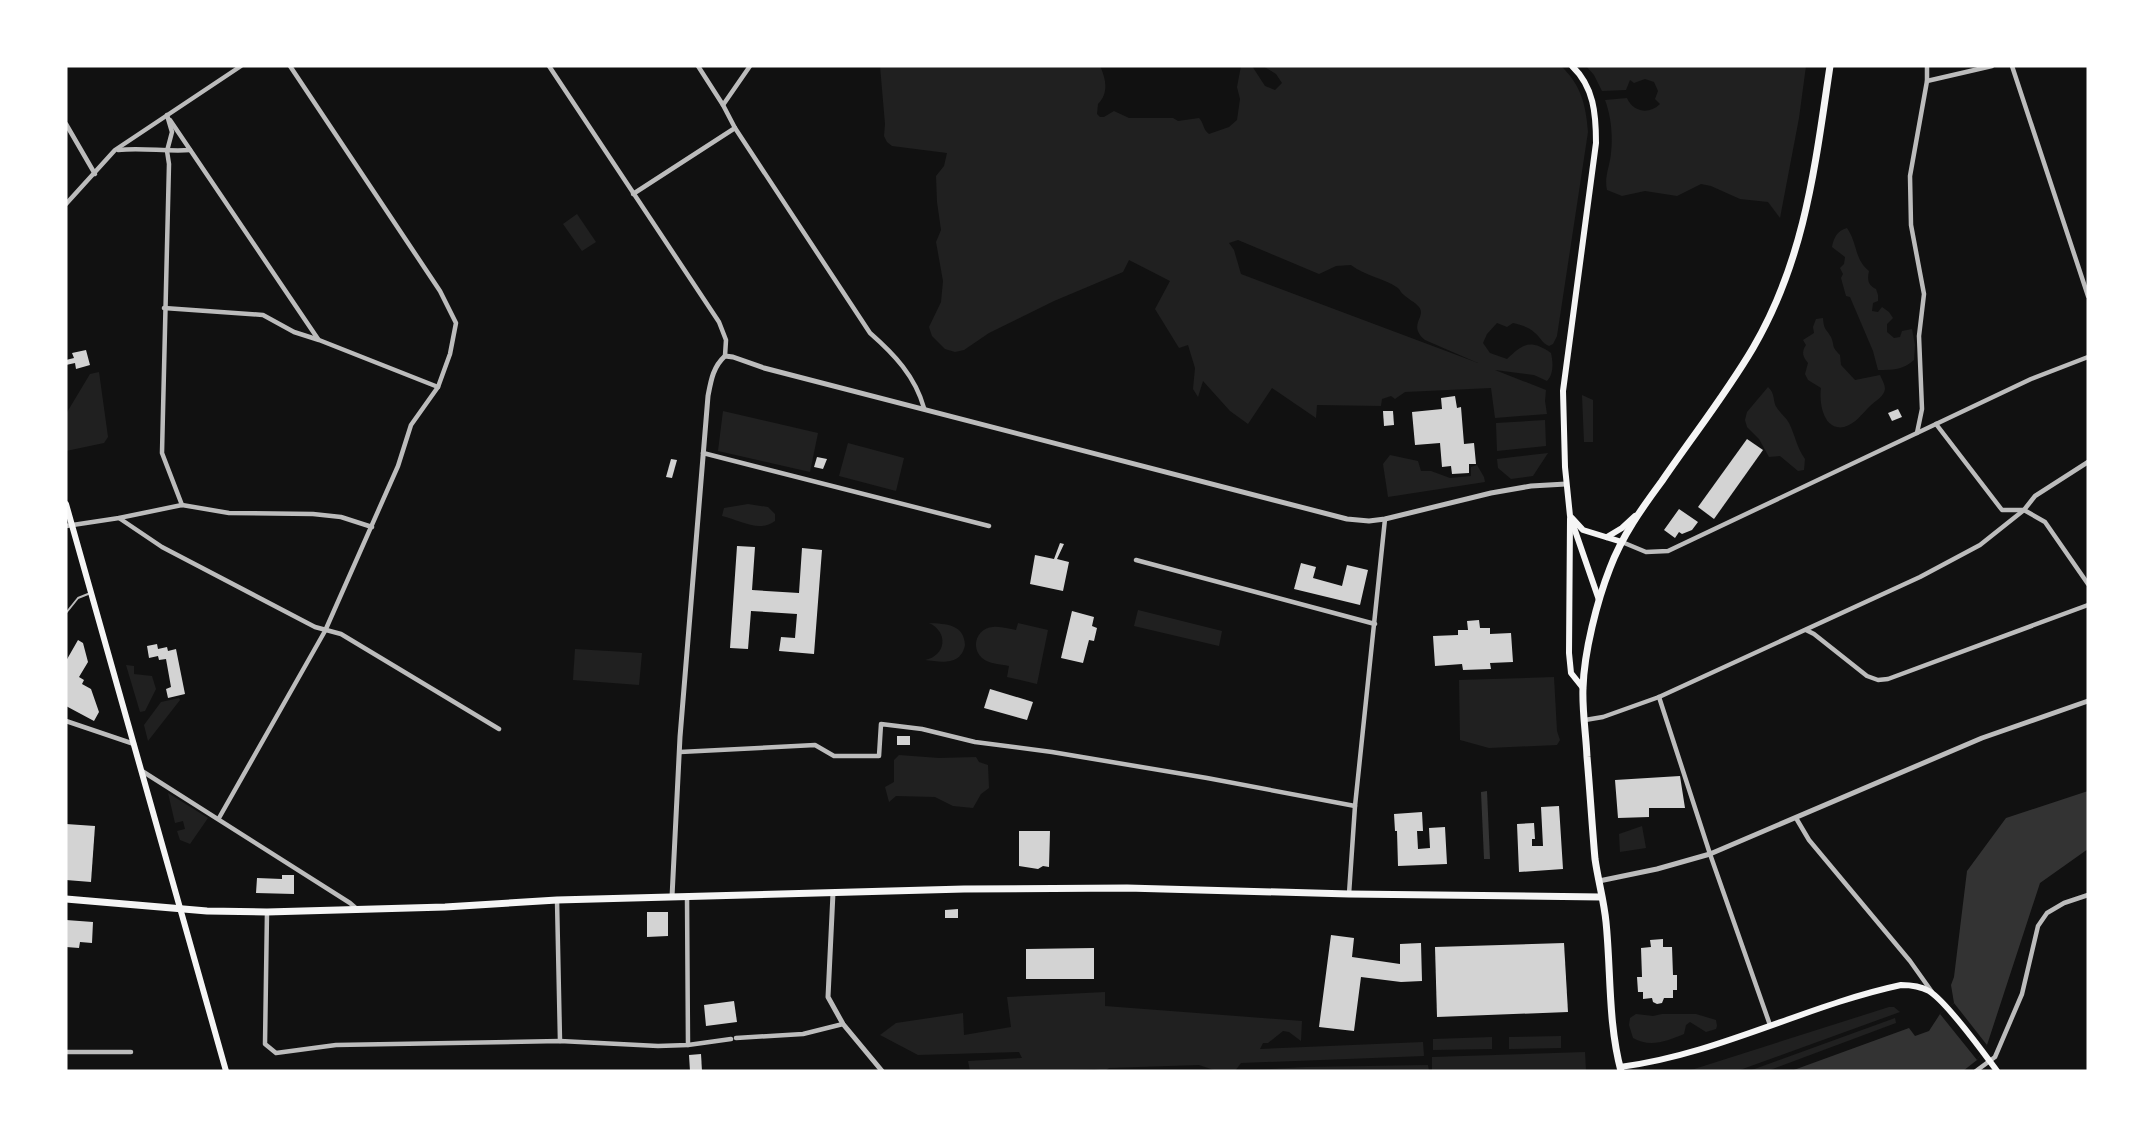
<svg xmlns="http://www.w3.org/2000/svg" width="2154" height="1137" font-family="'Roboto Condensed',sans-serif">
<rect width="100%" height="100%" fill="#111"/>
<g fill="#202020" fill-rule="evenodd">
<path d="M880,66h220c6,13 9,27 -2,38l-1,10 3,3h4l10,-6 15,7h44l5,3 21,-3c5,5 4,12 10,16l20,-7 8,-7 3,-21 -3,-12 4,-21h11l13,20 10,4 7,-7 -6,-9 -13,-8h298c20,19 25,39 27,66l-31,204 -4,8 -4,2c-7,-3 -8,-8 -14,-13 -6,-6 -14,-8 -22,-10l-6,4 -10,-4 -10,11 -4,9 7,10 17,6c15,-14 22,-21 44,-6 2,9 3,21 -4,28l-13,-6 -39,-5 51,20 -1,11 2,13 -52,4 -4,-30 -86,4 -10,7 -4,-3 -9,3 -1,7 -64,-1 -1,13 -44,-30 -24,36 -18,-13 -27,-30 -5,16 -5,-8 2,-21 -7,-23 -9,3 -24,-39 15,-28 -41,-21 -6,12 -69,29 -65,32 -25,17 -9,2 -10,-3 -13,-13 -3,-9 12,-25 2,-21 -7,-39 5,-12 -4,-28 -1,-26 8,-10 3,-13 -55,-7 -5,-4 -3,-6 1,-12zM1238,240l81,34 17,-8 15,-1c14,11 33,13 47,23 2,2 4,6 6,7 4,4 11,7 15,12 8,10 -12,18 6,33l53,23 -237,-89 -7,-24 -5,-7z"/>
<path d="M1586,66h220l-7,52 -19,100 -12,-16 -28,-3 -29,-13 -10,-2 -24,12 -32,-5 -23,5 -15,-6c-3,-13 3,-24 4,-37 2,-18 0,-37 -6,-53l22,-2c6,14 22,17 33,6l-5,-5 3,-8 -4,-9 -9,-3 -11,4 -4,-3 -4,10 -24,1 -8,-16z"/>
<polygon points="577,214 596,242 582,251 563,224"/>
<path d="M1847,228c11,16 7,31 22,43 -2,9 -1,14 7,18l2,6v6l-5,2 -1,8 6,1 4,-5 7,5 4,6 -6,6v8l7,6 6,-1 2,-6 10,-2 3,16 -1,15c-11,10 -21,10 -36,10l-5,-19 -23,-54 -4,-1 -5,-18 2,-4 -3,-6 4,-4 1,-7 -13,-10c2,-10 5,-16 15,-19z"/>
<path d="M1823,318c1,13 3,10 8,19 4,10 0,9 9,18l1,10 14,15 25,-5c2,5 5,9 5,14 -1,8 -10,12 -15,17 -8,8 -15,18 -26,21 -21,4 -25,-25 -23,-39l-13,-8 -3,-6 3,-11c-5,-6 -7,-11 -2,-18l-3,-5 11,-7 -1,-6 3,-8z"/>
<polygon points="99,372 108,437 104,443 66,451 66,414 90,374"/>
<path d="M1768,387c8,7 4,14 9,21 4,6 9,9 12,15 6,12 8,25 16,36l-1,11 -6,1 -18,-15 -11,1 -10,-18 -12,-12 -2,-7 2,-8z"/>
<polygon points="1582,395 1593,400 1593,442 1584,442"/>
<polygon points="723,411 818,433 810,472 718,451"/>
<polygon points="1545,420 1546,446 1497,451 1496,423"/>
<polygon points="848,443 904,458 896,491 839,476"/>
<polygon points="1548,453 1533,476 1511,479 1498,468 1497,459"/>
<polygon points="1390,455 1418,461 1421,471 1431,471 1450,478 1471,476 1471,467 1477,465 1484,477 1485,482 1388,497 1383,464"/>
<path d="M748,504l20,3 7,7v7c-16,12 -35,-1 -53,-5l2,-8z"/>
<polygon points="1138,610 1222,631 1219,646 1134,626"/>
<path d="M929,623c17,1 35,1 36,22 -4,21 -24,17 -40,15 21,-4 24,-28 4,-37z"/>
<path d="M1018,623l30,7 -11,54 -30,-7 2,-11c-9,-2 -20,-2 -27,-8 -12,-11 -5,-30 11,-31 7,-1 16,2 23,3z"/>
<polygon points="575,649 642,653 639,685 573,680"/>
<polygon points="126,665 134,666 134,674 152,676 156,689 145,711 140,712"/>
<polygon points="1554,677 1557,731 1560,740 1557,745 1489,748 1460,740 1459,680"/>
<polygon points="179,698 180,700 148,741 144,725 161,702"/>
<polygon points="899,755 939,758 976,757 979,762 988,765 989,788 981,794 973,808 953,806 935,797 896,796 889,802 885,787 894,782 894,760"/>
<polygon points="168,793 208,818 190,844 180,840 177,831 185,829 183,821 175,823"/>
<polygon points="1642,826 1646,848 1620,852 1619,834"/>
<polygon points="1105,992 1105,1006 1302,1021 1301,1041 1289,1032 1283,1031 1268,1043 1263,1043 1260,1049 1423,1042 1424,1056 1241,1063 1235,1071 1306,1067 1428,1065 1429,1071 1217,1071 1199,1065 1109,1068 1105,1071 1094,1069 1072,1070 1075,1071 970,1071 968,1061 1022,1058 1019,1052 918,1055 880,1035 896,1023 963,1013 964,1035 1011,1027 1007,997"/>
<polygon points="1889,1007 1894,1007 1900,1012 1737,1071 1688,1071"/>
<path d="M1636,1014l17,2 9,-2h34l20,6 1,6 -1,3 -10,3 -16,-10 -4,3 -2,9c-17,7 -34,14 -51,4l-4,-13 1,-7z"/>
<polygon points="1895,1018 1896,1023 1767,1071 1749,1071"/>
<polygon points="1561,1036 1561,1048 1509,1049 1509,1037"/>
<polygon points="1492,1037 1492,1049 1433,1050 1433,1039"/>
<polygon points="1585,1052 1586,1071 1432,1071 1432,1057"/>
</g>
<g fill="#333">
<polygon points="1487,791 1490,859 1484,859 1481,792"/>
<polygon points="2088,791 2088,849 2040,883 1987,1045 1977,1060 1963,1071 1791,1071 1909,1028 1915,1036 1929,1031 1940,1014 1954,1003 1951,985 1954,977 1967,871 2006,818"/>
</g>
<polygon fill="#111" points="1954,1003 1987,1045 1977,1060 1940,1014"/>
<g fill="#d3d3d3">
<polygon points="86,350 90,365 76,369 75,363 66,365 66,360 74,358 72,353"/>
<polygon points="1455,396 1457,408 1461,407 1464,444 1474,443 1476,464 1469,464 1469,473 1452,474 1451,466 1442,467 1440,443 1415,445 1412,412 1442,409 1441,398"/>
<polygon points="1898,409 1902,417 1892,421 1888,413"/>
<polygon points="1383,411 1393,411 1394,425 1384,426"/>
<polygon points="1747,439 1763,450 1714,519 1698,507"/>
<polygon points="817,457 827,459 823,469 814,467"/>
<polygon points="671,459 677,460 672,478 666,477"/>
<polygon points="1679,509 1698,522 1692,530 1682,534 1679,532 1675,538 1664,530"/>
<polygon points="1060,543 1064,544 1057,559 1069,562 1063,591 1030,584 1035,555 1054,559"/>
<polygon points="737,546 755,547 752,590 799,593 802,548 822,550 814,654 779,651 781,637 795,638 797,614 751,611 748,649 730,648"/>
<polygon points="1301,563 1316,567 1313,578 1342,586 1347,565 1368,570 1360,605 1294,589"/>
<polygon points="1072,611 1094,617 1092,626 1097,628 1094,641 1089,640 1083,663 1061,658"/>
<polygon points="1479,620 1480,628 1490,628 1490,634 1511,633 1513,662 1490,663 1491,669 1463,670 1462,664 1435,666 1433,636 1458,635 1458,630 1468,630 1467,621"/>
<polygon points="78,640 83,643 88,662 79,677 84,680 82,684 91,689 99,712 94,721 66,706 66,661"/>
<polygon points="157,644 158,649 167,647 168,651 176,649 185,694 168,698 166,689 171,687 166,659 159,660 158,656 149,658 147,646"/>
<polygon points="990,689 1033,702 1027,720 984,708"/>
<rect x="897" y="736" width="13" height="9"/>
<polygon points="1680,776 1685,808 1649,808 1649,817 1618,818 1615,780"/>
<polygon points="1559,806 1563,869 1519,872 1517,824 1534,823 1535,839 1532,839 1532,846 1543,846 1541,807"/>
<polygon points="1422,812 1423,831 1417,831 1418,849 1430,848 1429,828 1445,827 1447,864 1398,866 1397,831 1395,831 1394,814"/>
<polygon points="66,824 95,826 91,882 66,880"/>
<polygon points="1019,831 1050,831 1049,867 1043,866 1038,869 1019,866"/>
<polygon points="282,875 294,875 294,894 256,893 257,878 282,879"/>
<polygon points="958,909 958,918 945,918 945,910"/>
<polygon points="647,912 668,912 668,936 647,937"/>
<polygon points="66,920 93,922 92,943 80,942 79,948 66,947"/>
<polygon points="1331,935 1354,938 1352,957 1400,964 1400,944 1421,943 1422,981 1401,982 1361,977 1354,1031 1319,1027"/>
<polygon points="1663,939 1663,947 1672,947 1673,975 1677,975 1677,990 1673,990 1673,998 1664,998 1662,1003 1657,1004 1653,1002 1652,998 1643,999 1643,992 1638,992 1637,977 1642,977 1641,948 1651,947 1650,940"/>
<polygon points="1564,943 1568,1012 1437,1017 1435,947"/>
<polygon points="1094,948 1094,979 1026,979 1026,949"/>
<polygon points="734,1001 737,1022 706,1026 704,1005"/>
<polygon points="701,1054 702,1071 690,1071 689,1055"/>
</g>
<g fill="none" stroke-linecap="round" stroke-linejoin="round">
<polyline stroke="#bcbcbc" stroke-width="2" points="66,613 78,598 88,594"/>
<g stroke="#bcbcbc" stroke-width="4.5">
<polyline points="549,66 719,322 726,340 725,356"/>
<path d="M698,66l25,39 12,23 135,205c24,21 45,43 54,75"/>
<polyline points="2012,66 2088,296"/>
<polyline points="1927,81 1992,66"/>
<polyline points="723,105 750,66"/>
<polyline points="167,115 172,132 167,151 169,164 162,453 182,505"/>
<polyline points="170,120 318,339"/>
<polyline points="66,124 95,174"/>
<path d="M118,150c24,-3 48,2 72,0"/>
<polyline points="633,194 735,128"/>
<polyline points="66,204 115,150 241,66"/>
<polyline points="164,308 263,315 294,332 319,340 438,387"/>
<polyline points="1936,424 2002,510 2024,510 2045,522 2088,584"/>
<polyline points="1917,433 1922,409 1919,336 1924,294 1911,225 1910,176 1927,81 1927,66"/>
<polyline points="703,453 989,526"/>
<polyline points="119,518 162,547 315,627 341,634 499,729"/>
<polyline points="66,526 119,518 182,505 229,513 313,514 341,517 372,527"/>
<polyline points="1622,542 1646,552 1668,551 2031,379 2088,357"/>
<polyline points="1136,560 1375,624"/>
<polyline points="1806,630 1814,634 1867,676 1878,680 1888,679 2088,605"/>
<polyline points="1659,697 1710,854 1770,1025"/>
<polyline points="1585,720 1603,717 1659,697 1920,577 1980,545 2024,510 2035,496 2088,462"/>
<polyline points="66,721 134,744"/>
<polyline points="680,752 815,745 834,756 879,756 881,724 922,729 975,742 1052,752 1207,778 1355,806"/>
<polyline points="142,771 350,903 358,910"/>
<polyline points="219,818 325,631 398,466 411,425 438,387 450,354 456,323 440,291 290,66"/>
<polyline points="1796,818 1809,840 1910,961 1932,992"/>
<polyline points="1349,894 1355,806 1385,519"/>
<polyline points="687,896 688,1045"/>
<polyline points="557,900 560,1041"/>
<polyline points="267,912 265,1044 276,1053 336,1045 560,1041 658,1046 688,1045 731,1039"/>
<polyline points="736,1038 803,1034 843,1024"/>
<polyline points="66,1052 131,1052"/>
<polyline points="1976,1071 1995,1057 2022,994 2038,926 2047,913 2064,903 2088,895"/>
</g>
<g stroke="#bcbcbc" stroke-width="5">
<polyline points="1599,881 1657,869 1710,854 1982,738 2088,701"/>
<polyline points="833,893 828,997 843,1024 882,1071"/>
<path d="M672,897l8,-160 28,-341c3,-16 5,-29 17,-40l8,1 31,11 583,151 22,2 16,-2 106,-26 40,-7 35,-2"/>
</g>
<g stroke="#f5f5f5" stroke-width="6">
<path d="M1572,66c22,21 24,48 24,77l-33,248 2,76 5,49 29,84"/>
<polyline points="66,504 226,1071"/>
<polyline points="1572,518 1583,530 1622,542"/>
<polyline points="1570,519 1569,653 1571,673 1583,688"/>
<polyline points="1607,537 1622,528 1635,516"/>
<path d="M1620,1067c96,-12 187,-62 281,-82 10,0 19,1 28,6 18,11 54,61 68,80"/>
</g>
<g stroke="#f5f5f5" stroke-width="7">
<polyline points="66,899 207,911 267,912 445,907 557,900 964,889 1127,888 1349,894 1601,897"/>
<path d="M1621,1071c-13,-48 -10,-100 -15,-149 -2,-21 -8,-42 -11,-63 -3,-34 -5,-68 -8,-102 -1,-23 -5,-47 -4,-69 1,-36 14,-87 27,-120 12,-32 32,-60 52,-87 30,-44 64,-87 91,-133 52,-89 62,-182 77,-282"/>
</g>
</g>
<rect width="2154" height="1137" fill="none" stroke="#ffffff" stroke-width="135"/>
</svg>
